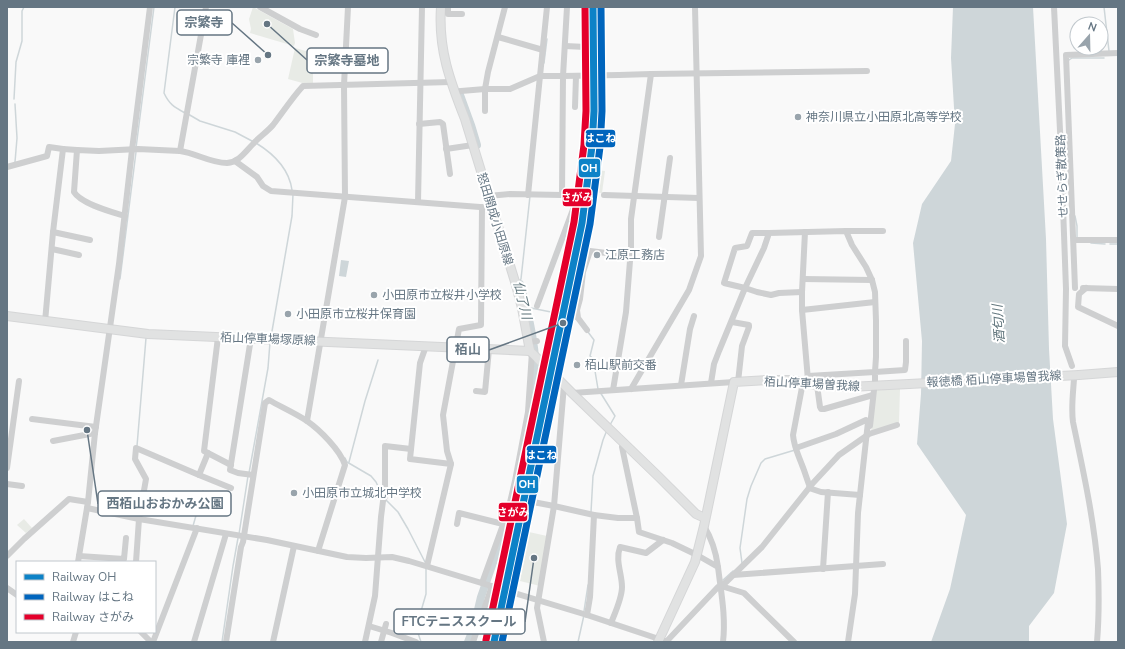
<svg xmlns="http://www.w3.org/2000/svg" width="1125" height="649" font-family="'Nunito Sans','Noto Sans JP',sans-serif">
<rect width="100%" height="100%" fill="#f9f9f9"/>
<g fill="#e8ebe6">
<polygon points="253,7 293,29 295,43 294,46 250,33 251,29 249,19"/>
<polygon points="295,48 313,53 313,84 306,84 288,79"/>
<polygon points="596,170 605,171 602,193 594,192"/>
<polygon points="900,389 899,423 871,432 876,390"/>
<polygon points="24,519 32,528 26,533 17,525"/>
<polygon points="529,532 547,536 540,586 520,581"/>
</g>
<g fill="#ced6d9">
<polygon points="953,7 1033,7 1046,239 1049,349 1053,419 1067,524 1054,593 1029,626 1029,642 931,642 950,589 966,515 917,444 921,394 922,341 913,243 922,204 951,161 955,124 951,58"/>
<polygon points="341,260 349,261 346,277 339,276"/>
</g>
<g fill="none" stroke-linecap="round" stroke-linejoin="round">
<g stroke="#ced6d9" stroke-width="1.5">
<path d="M175,7l-11,86c5,11 10,14 21,20"/>
<polyline points="1104,7 1109,51"/>
<polyline points="1069,60 1072,58 1104,58"/>
<polyline points="544,63 547,39"/>
<polyline points="14,99 16,62 22,41 22,11 24,7"/>
<polyline points="15,104 17,138 15,162"/>
<polyline points="188,114 200,121 235,132 252,141"/>
<path d="M256,143c18,11 33,25 36,47"/>
<polyline points="136,148 154,7"/>
<polyline points="1075,216 1077,226 1077,237"/>
<polyline points="1091,243 1105,244"/>
<polyline points="1110,244 1118,244"/>
<polyline points="120,279 136,152"/>
<polyline points="519,281 521,279 530,196"/>
<polyline points="526,307 561,314"/>
<polyline points="566,315 576,319"/>
<polyline points="588,332 594,340 590,356 595,360 595,371 598,389"/>
<polyline points="271,337 292,216 293,194"/>
<polyline points="600,392 615,416 610,425"/>
<polyline points="137,446 146,338"/>
<polyline points="345,458 347,462 371,476 376,482 382,495"/>
<polyline points="349,462 365,401 378,360"/>
<polyline points="249,473 268,368 270,342"/>
<polyline points="386,500 398,512 408,529 425,562"/>
<polyline points="591,512 593,476 603,440 607,430"/>
<polyline points="193,526 203,491"/>
<polyline points="239,534 248,476"/>
<polyline points="742,563 740,548 747,499 751,486 761,463 765,459 795,450"/>
<polyline points="723,580 733,571"/>
<polyline points="584,611 588,585"/>
<polyline points="222,642 233,566 238,538"/>
<polyline points="421,642 417,630 419,618 426,594 426,568"/>
<polyline points="578,642 584,615"/>
</g>
<g stroke="#ced6d9" stroke-width="8">
<polyline points="459,92 471,125 477,145"/>
<path d="M468,642l6,-15 7,-30 22,-63 17,-53 10,-51 5,-73c-2,-24 -8,-49 -15,-73"/>
</g>
<defs>
<g id="major">
<path d="M441,7c-3,42 9,74 24,112l51,166 6,23 8,43 42,42 87,84 37,37 9,4"/>
<polyline points="7,316 148,334 530,351"/>
<polyline points="1079,375 1118,372"/>
<polyline points="658,642 695,562 704,526 734,382 768,380 791,380 817,385 849,387 909,384"/>
</g>
</defs>
<use href="#major" stroke="#d5d6d7" stroke-width="10"/>
<g stroke="#cecfd0" stroke-width="6">
<polyline points="260,7 300,29 316,35"/>
<polyline points="448,7 448,14 462,14"/>
<polyline points="1054,7 1061,151 1066,289 1065,346 1072,366"/>
<polyline points="498,37 543,50"/>
<polyline points="565,46 586,47"/>
<polyline points="651,74 867,71"/>
<polyline points="455,93 461,91 485,89 510,89 540,76 547,7"/>
<polyline points="575,107 576,76"/>
<polyline points="485,111 485,89 488,72 505,7"/>
<polyline points="419,124 440,122 443,124 450,174"/>
<polyline points="446,149 473,145"/>
<polyline points="180,151 206,7"/>
<polyline points="235,161 257,177 263,186 271,191 493,208"/>
<polyline points="7,167 47,156 49,147 63,149"/>
<polyline points="528,195 540,76 563,76 567,7"/>
<polyline points="604,195 699,198"/>
<polyline points="488,196 510,194 562,195 563,76 619,75 651,74 631,219 631,248 626,312 613,390"/>
<polyline points="418,202 422,7"/>
<path d="M125,216c-13,-4 -44,-12 -51,-24l3,-42 22,1 39,-2 42,2c16,2 30,12 47,12 12,-1 18,-11 26,-19 6,-7 14,-12 20,-19 10,-13 19,-27 30,-39l148,-4"/>
<polyline points="846,231 883,231"/>
<polyline points="53,232 90,240"/>
<polyline points="805,232 802,292 802,310 808,380"/>
<polyline points="769,233 752,233 747,246 735,248 724,283 745,288 757,292 771,295 779,293 802,292"/>
<polyline points="659,237 670,158"/>
<polyline points="1074,240 1118,240"/>
<polyline points="52,249 79,255"/>
<polyline points="803,279 872,280"/>
<polyline points="1075,288 1066,55 1118,53"/>
<polyline points="1083,288 1118,289"/>
<polyline points="1086,288 1079,294 1078,307 1118,326"/>
<polyline points="537,306 578,196 562,195"/>
<polyline points="802,310 875,302"/>
<polyline points="45,322 53,232 63,149 77,150"/>
<polyline points="732,322 749,325 749,327 742,346 738,382"/>
<polyline points="587,330 578,318 577,310 580,299 583,272 590,251 631,256"/>
<polyline points="218,337 204,451 231,465"/>
<polyline points="251,338 230,470 238,473 253,475"/>
<polyline points="529,342 537,341"/>
<polyline points="426,346 420,363 410,459 451,464"/>
<path d="M1074,379c-1,15 -3,29 -1,43 10,48 21,97 25,147 1,24 1,49 -1,73"/>
<path d="M803,382l-10,53c1,12 5,19 9,30 3,7 5,15 8,22"/>
<polyline points="875,382 875,372 905,370 906,362 906,341"/>
<polyline points="711,383 714,364 719,351 745,288 764,248 769,233 846,231 852,245 866,267 872,280 875,292 876,321 876,357 875,372 808,376"/>
<polyline points="681,385 690,329 694,316"/>
<polyline points="817,385 820,407 821,409 824,409 873,395"/>
<polyline points="631,389 689,290 701,256 695,7"/>
<polyline points="476,391 485,392 489,349"/>
<polyline points="572,393 734,382"/>
<polyline points="32,419 96,427"/>
<polyline points="307,421 345,197 344,85 348,7"/>
<polyline points="870,426 874,390"/>
<polyline points="53,441 95,433"/>
<polyline points="796,448 836,434 866,420 868,422 858,513 855,594 848,642"/>
<polyline points="208,453 199,475 231,488"/>
<polyline points="7,468 19,381"/>
<polyline points="7,484 22,486"/>
<polyline points="809,488 821,492 860,495"/>
<polyline points="87,508 139,519 267,540 347,557 366,558 392,557 409,561 587,615 668,642"/>
<polyline points="594,515 618,518 637,518 622,447 624,444"/>
<path d="M637,518l2,14 33,11 25,12 21,12c3,25 8,50 5,75"/>
<polyline points="457,524 459,513 503,524"/>
<path d="M704,526c8,13 12,26 14,41"/>
<polyline points="523,546 531,504 533,502 554,506 594,515 590,597 587,615"/>
<polyline points="7,556 24,539 69,499 88,502"/>
<polyline points="79,556 124,559 126,538"/>
<polyline points="78,562 88,502 95,433 119,264 132,150 150,7"/>
<polyline points="136,562 139,519 146,479 135,459 136,448 199,475"/>
<polyline points="427,566 451,464 447,451 443,415 459,329 481,325 482,207"/>
<polyline points="823,569 828,492"/>
<polyline points="733,575 883,564"/>
<polyline points="482,583 508,511 515,481 528,412 532,352"/>
<polyline points="721,586 744,593 794,642"/>
<polyline points="7,588 17,595"/>
<path d="M611,623c4,-10 11,-25 11,-36 0,-13 -7,-27 -2,-40l26,6 17,-13"/>
<polyline points="369,626 392,633 416,642"/>
<polyline points="141,632 151,642"/>
<polyline points="73,642 76,632"/>
<polyline points="153,642 197,528"/>
<polyline points="194,642 226,534"/>
<path d="M226,642l15,-95 2,-5 22,-139 4,-3c12,7 26,13 38,21 13,9 33,29 38,44l-27,86"/>
<polyline points="273,642 294,546"/>
<polyline points="365,642 375,596 381,517 383,501 385,497 385,446 411,449"/>
<polyline points="381,642 386,624"/>
<polyline points="473,642 492,586"/>
<polyline points="544,642 537,608 554,506 564,385"/>
<polyline points="666,642 718,587 723,585 762,547 813,483 839,455 869,434 897,425"/>
</g>
<use href="#major" stroke="#e1e2e2" stroke-width="8"/>
<defs>
<polyline id="major-bridge" points="909,384 1079,375"/>
</defs>
<use href="#major-bridge" stroke="#d5d6d7" stroke-width="10" stroke-linecap="butt"/>
<use href="#major-bridge" stroke="#e1e2e2" stroke-width="8"/>
<defs>
<polyline id="rail-1" points="494,642 582,223 592,146 594,111 593,7"/>
<polyline id="rail-2" points="502,642 590,224 600,147 602,111 601,7"/>
<polyline id="rail-3" points="486,640 574,222 584,145 586,111 585,7"/>
</defs>
<use href="#rail-1" stroke="#fff" stroke-width="10"/>
<use href="#rail-2" stroke="#fff" stroke-width="10"/>
<use href="#rail-3" stroke="#fff" stroke-width="10"/>
<use href="#rail-1" stroke="#0d82c7" stroke-width="7"/>
<use href="#rail-2" stroke="#0065bd" stroke-width="7"/>
<use href="#rail-3" stroke="#e4002b" stroke-width="7"/>
</g>
<g fill="#99a4ac" stroke="#fff" stroke-width="1.5">
<circle cx="258" cy="60" r="4"/>
<circle cx="798" cy="117" r="4"/>
<circle cx="597" cy="255" r="4"/>
<circle cx="374" cy="295" r="4"/>
<circle cx="288" cy="314" r="4"/>
<circle cx="577" cy="365" r="4"/>
<circle cx="294" cy="493" r="4"/>
</g>
<g text-anchor="middle" stroke-width="4" stroke-linejoin="round" paint-order="stroke">
<g font-size="12" fill="#657683" stroke="#fff" text-anchor="start">
<text x="250" y="64" text-anchor="end">宗繁寺 庫裡</text>
<text x="806" y="121">神奈川県立小田原北高等学校</text>
<text x="605" y="259">江原工務店</text>
<text x="382" y="299">小田原市立桜井小学校</text>
<text x="296" y="318">小田原市立桜井保育園</text>
<text x="585" y="369">栢山駅前交番</text>
<text x="302" y="497">小田原市立城北中学校</text>
</g>
<g font-size="12" fill="#657683" stroke="#fff">
<text transform="translate(1062 176) rotate(-92)" y="4">せせらぎ散策路</text>
<text transform="translate(495 219) rotate(73)" y="4">怒田開成小田原線</text>
<text transform="translate(268 339) rotate(2)" y="4">栢山停車場塚原線</text>
<text transform="translate(994 379) rotate(-3)" y="4">報徳橋 栢山停車場曽我線</text>
<text transform="translate(812 384) rotate(3)" y="4">栢山停車場曽我線</text>
</g>
<g font-size="13" font-style="italic" fill="#60757c" stroke="#fff">
<text transform="translate(523 300) rotate(76)" y="5">仙了川</text>
<text transform="translate(998 324) rotate(-94)" y="5">酒匂川</text>
</g>
</g>
<path fill="none" stroke="#657683" stroke-width="1.5" d="M268 55L232 23M267 24L307 60M563 323L489 350M87 430L98 504M534 558L525 622"/>
<g fill="#657683" stroke="#fff" stroke-width="1.5">
<circle cx="268" cy="55" r="4"/>
<circle cx="267" cy="24" r="4"/>
<circle cx="563" cy="323" r="4"/>
<circle cx="87" cy="430" r="4"/>
<circle cx="534" cy="558" r="4"/>
</g>
<g fill="#fff" stroke="#657683" stroke-width="1.5">
<rect x="177" y="10" width="55" height="25" rx="4"/>
<rect x="307" y="48" width="81" height="25" rx="4"/>
<rect x="447" y="337" width="42" height="25" rx="4"/>
<rect x="98" y="491" width="133" height="25" rx="4"/>
<rect x="394" y="609" width="131" height="25" rx="4"/>
</g>
<g font-size="13" text-anchor="middle" font-weight="bold" fill="#657683">
<text x="204" y="27">宗繁寺</text>
<text x="347" y="65">宗繁寺墓地</text>
<text x="468" y="354">栢山</text>
<text x="165" y="508">西栢山おおかみ公園</text>
<text x="459" y="626">FTCテニススクール</text>
</g>
<g stroke="#fff" stroke-width="1.5">
<rect x="585" y="129" width="31" height="19" rx="4" fill="#0065bd"/>
<rect x="578" y="158" width="23" height="20" rx="4" fill="#0d82c7"/>
<rect x="562" y="188" width="30" height="19" rx="4" fill="#e4002b"/>
<rect x="526" y="445" width="31" height="19" rx="4" fill="#0065bd"/>
<rect x="516" y="475" width="23" height="19" rx="4" fill="#0d82c7"/>
<rect x="498" y="502" width="30" height="20" rx="4" fill="#e4002b"/>
</g>
<g font-size="11" text-anchor="middle" font-weight="bold" fill="#fff">
<text x="600" y="142">はこね</text>
<text x="589" y="172">OH</text>
<text x="577" y="201">さがみ</text>
<text x="541" y="459">はこね</text>
<text x="527" y="488">OH</text>
<text x="513" y="516">さがみ</text>
</g>
<rect width="1125" height="649" fill="none" stroke="#657683" stroke-width="16"/>
<rect x="16" y="561" width="140" height="72" fill="#ffffff" stroke="#c1c8cd"/>
<rect x="24" y="574" width="20" height="6" fill="#0d82c7" stroke="#c1c8cd"/>
<text x="52" y="581" font-size="12" fill="#657683">Railway OH</text>
<rect x="24" y="594" width="20" height="6" fill="#0065bd" stroke="#c1c8cd"/>
<text x="52" y="601" font-size="12" fill="#657683">Railway はこね</text>
<rect x="24" y="614" width="20" height="6" fill="#e4002b" stroke="#c1c8cd"/>
<text x="52" y="621" font-size="12" fill="#657683">Railway さがみ</text>
<g transform="translate(1089 36) rotate(20)"><circle r="19" fill="#ffffff" stroke="#c1c8cd"/>
<path d="M0-3L7 15L0 10L-7 15Z" fill="#99a4ac"/>
<text y="-6" font-size="11" font-weight="bold" text-anchor="middle" fill="#657683">N</text>
</g>
</svg>
